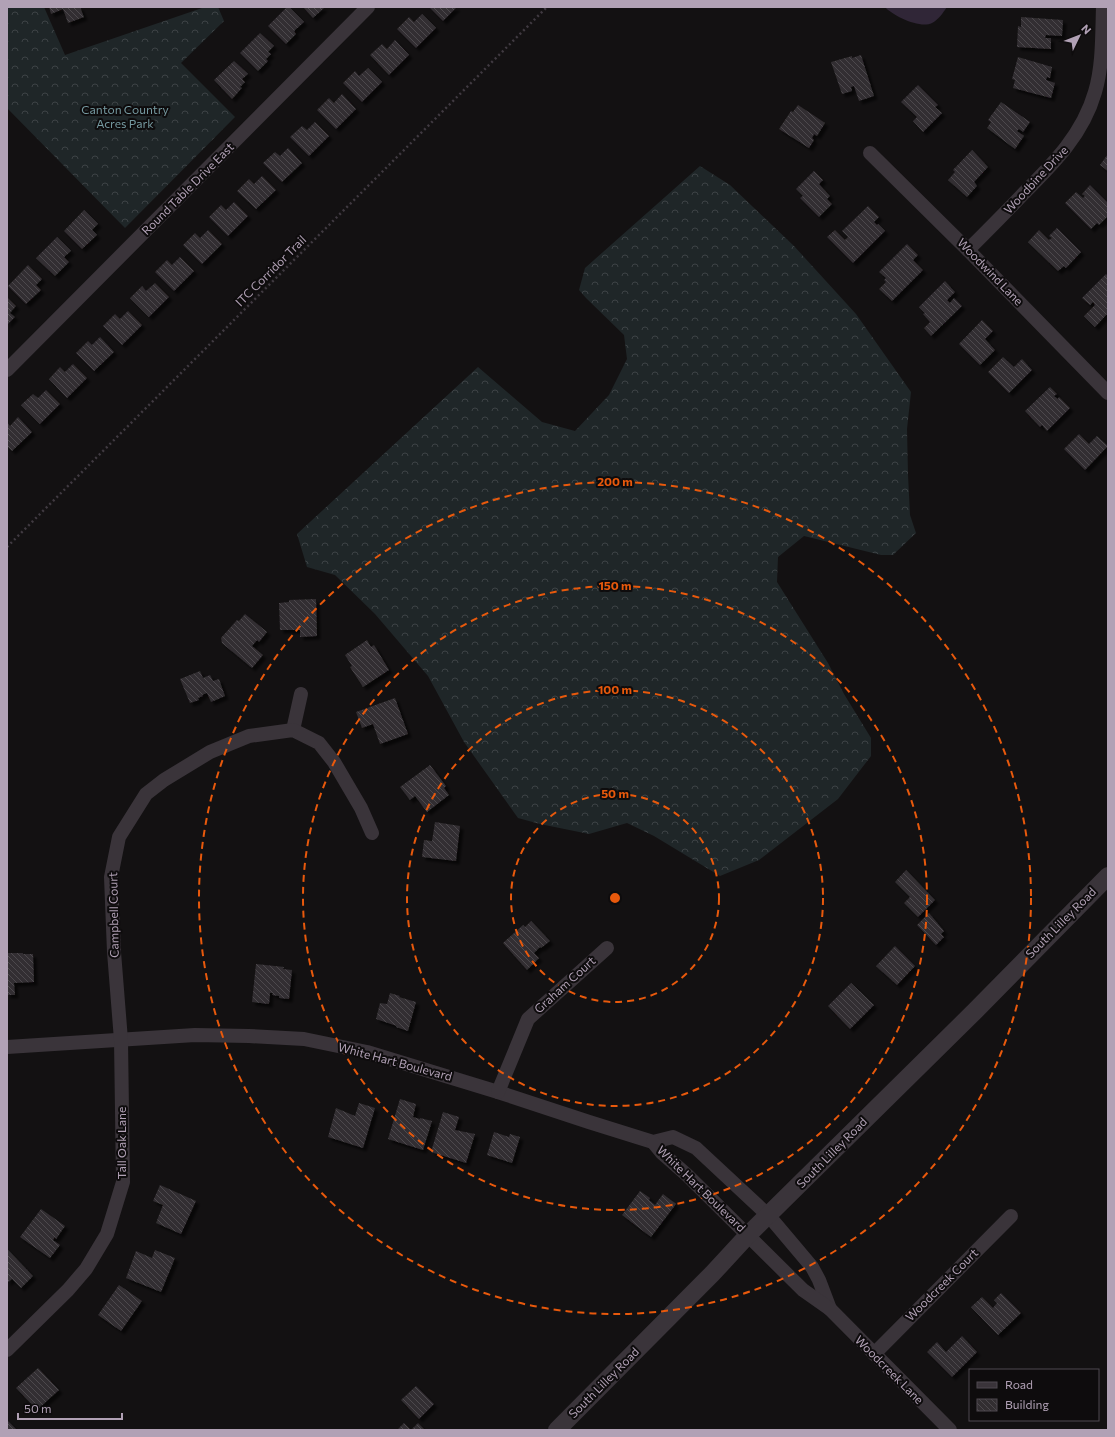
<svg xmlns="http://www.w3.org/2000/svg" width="1115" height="1437" font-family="Commissioner,sans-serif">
<defs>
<pattern id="forest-crowns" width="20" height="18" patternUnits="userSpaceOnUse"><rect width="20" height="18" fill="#1f2628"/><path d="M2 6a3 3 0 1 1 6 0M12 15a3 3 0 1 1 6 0" fill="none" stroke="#3d4245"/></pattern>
<pattern id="building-back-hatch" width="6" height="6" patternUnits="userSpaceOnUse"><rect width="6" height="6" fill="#322e31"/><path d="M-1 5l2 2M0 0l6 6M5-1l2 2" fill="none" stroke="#4d494d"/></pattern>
<filter id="shadow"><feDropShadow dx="3.5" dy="3.5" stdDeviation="1" flood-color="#0009"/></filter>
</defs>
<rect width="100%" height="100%" fill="#131112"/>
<g fill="url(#forest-crowns)">
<polygon points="7,7 44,7 65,55 205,7 218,7 224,21 181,63 235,117 125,228 7,108"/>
<polygon points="700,166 730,185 794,246 856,314 911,392 907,429 908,475 910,515 916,533 893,555 881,555 804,536 778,557 777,582 828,663 844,694 871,738 871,756 838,799 759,860 720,876 654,836 627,823 589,834 540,824 518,818 464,742 428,676 375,614 335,575 307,567 297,534 478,367 542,422 575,431 609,395 627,359 624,335 586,298 579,290 585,268"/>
</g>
<path fill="#302637" d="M885,7h62c-4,6 -9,13 -15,16 -12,6 -39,-7 -47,-16z"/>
<g fill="url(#building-back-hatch)" filter="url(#shadow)">
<polygon points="49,7 80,7 84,17 68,23 63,9 51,14"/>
<polygon points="287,7 289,7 304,22 294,31 296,34 286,44 268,26"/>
<polygon points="303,7 323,7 324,8 313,18"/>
<polygon points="429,7 457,7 443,21"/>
<polygon points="422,14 436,28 416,48 397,29 409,17 414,22"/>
<polygon points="1021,17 1063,20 1062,36 1046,35 1045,38 1051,38 1051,49 1017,47 1018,26 1021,27"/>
<polygon points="260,33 274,46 268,52 271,54 266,59 268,61 258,71 240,53"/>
<polygon points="395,40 409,55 389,75 370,55 382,44 387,49"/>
<polygon points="861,55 874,96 859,101 854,86 851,87 852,91 842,94 831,62 852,56 852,58"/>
<polygon points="1018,57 1052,67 1050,78 1047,77 1046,80 1055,83 1051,98 1013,88 1015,80 1012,79"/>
<polygon points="234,61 248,74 242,79 245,82 240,87 242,88 232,99 214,80"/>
<polygon points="368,68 382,82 362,102 343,83 355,71 359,76"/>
<polygon points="918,85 938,105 935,107 942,113 923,132 913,121 917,117 901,102"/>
<polygon points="342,94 356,109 336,129 317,110 329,98 334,103"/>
<polygon points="1001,102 1030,122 1023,132 1019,129 1017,131 1024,136 1015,149 987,128 991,122 988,120"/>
<polygon points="798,105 825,123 817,136 814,134 812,138 814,140 809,148 779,129 791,111 793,112"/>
<polygon points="315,122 329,136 309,156 290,137 302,126 307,130"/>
<polygon points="288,148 302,163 282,182 263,163 275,152 280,156"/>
<polygon points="972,150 988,167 974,182 977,186 967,197 948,180 955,172 953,170"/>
<polygon points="1108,154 1108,171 1100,165"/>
<polygon points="814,171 823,180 819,184 830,196 827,199 832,204 819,217 800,198 803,196 796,189"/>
<polygon points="262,176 276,190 256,209 237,191 249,179 254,184"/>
<polygon points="1090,185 1108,203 1108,216 1099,225 1097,223 1091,229 1065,203 1076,192 1083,198 1085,196 1082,194"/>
<polygon points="234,202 248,216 228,236 209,217 221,205 226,210"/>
<polygon points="868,206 879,217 874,222 877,225 878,224 885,231 853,263 827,237 835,230 845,240 848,237 842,231"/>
<polygon points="84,210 98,224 92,230 97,235 82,249 64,231"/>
<polygon points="1057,228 1081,252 1066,268 1064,266 1058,271 1028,242 1039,230 1049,240 1052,238 1049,236"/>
<polygon points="208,230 222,244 202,264 183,245 195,233 200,238"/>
<polygon points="57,237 71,251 64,257 69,262 55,276 36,258"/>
<polygon points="907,244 918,255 913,260 923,270 892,301 879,289 886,282 884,280 886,278 879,272"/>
<polygon points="180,257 194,271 174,291 155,272 167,260 172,265"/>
<polygon points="28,265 42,279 36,285 41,290 26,304 8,286"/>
<polygon points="1106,274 1108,276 1108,313 1095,327 1084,316 1095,305 1093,302 1090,305 1082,298"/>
<polygon points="945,281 955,292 947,300 950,303 954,298 962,306 931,336 924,328 930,322 923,314 925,313 919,307"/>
<polygon points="155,283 169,297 149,317 130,298 142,286 146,291"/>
<polygon points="7,297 16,306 10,313 15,317 7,325"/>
<polygon points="128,311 142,325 122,345 103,326 115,314 120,319"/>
<polygon points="982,320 993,331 985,339 995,350 980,365 959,344"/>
<polygon points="100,337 114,352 94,371 76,353 88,341 92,345"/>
<polygon points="1003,357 1014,367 1022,359 1032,370 1009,393 988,372"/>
<polygon points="73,364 87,378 67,398 49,379 60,367 65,372"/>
<polygon points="1050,387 1057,394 1054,396 1058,399 1059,397 1070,408 1047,431 1042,425 1040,427 1025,411"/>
<polygon points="46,390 60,404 40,424 21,405 33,394 38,398"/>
<polygon points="18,417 32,432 12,451 7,446 7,422 10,426"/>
<polygon points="1079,434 1089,444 1097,436 1108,446 1085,470 1064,449"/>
<polygon points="316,599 317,636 300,637 300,630 280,630 279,603 289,602 289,600"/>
<polygon points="245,614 267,632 259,642 257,640 252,646 263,655 252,668 222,643 221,638 237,620 239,621"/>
<polygon points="367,640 371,647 374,645 389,670 363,687 350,667 352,666 345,655"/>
<polygon points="200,671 203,678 210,675 213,681 219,679 225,696 211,702 207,693 202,695 203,696 198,698 199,700 190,703 180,679"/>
<polygon points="395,698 408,734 380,744 373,724 362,728 356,712"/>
<polygon points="430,765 446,786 444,788 449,795 427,812 415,796 410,800 400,787"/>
<polygon points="435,822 460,826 456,861 422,857 424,840 432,841"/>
<polygon points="906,870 935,900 918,917 904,903 910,897 895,882"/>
<polygon points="929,913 944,931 941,934 944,937 936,945 917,925"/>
<polygon points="531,921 550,941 541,948 540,947 534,953 539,958 527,970 503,943 523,925 525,927"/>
<polygon points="895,946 915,966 897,985 876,966"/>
<polygon points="7,953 23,953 23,954 33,954 34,982 14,983 15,995 7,995"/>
<polygon points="256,964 284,967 283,969 292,970 289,999 279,998 279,996 272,995 273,993 270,993 269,1004 252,1002"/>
<polygon points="851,983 874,1005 850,1029 828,1006"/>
<polygon points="390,993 400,996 399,997 416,1002 408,1031 396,1027 397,1026 376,1019 380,1003 387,1004"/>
<polygon points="400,1099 416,1104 413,1117 420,1119 420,1118 432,1121 423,1150 388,1139"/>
<polygon points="359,1103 375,1108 363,1148 328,1137 336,1108 355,1116"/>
<polygon points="443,1112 459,1117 455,1130 475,1134 466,1163 431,1152"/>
<polygon points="494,1132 509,1137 510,1134 520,1137 512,1163 487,1155"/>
<polygon points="160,1185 196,1201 181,1234 156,1223 163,1205 153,1201"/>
<polygon points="640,1191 650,1198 649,1200 655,1205 663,1194 676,1204 651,1237 622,1215"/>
<polygon points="41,1209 65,1226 56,1239 55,1237 53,1240 60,1245 50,1258 20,1237"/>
<polygon points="7,1249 33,1276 21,1288 12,1279 7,1283"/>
<polygon points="155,1250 175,1258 161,1292 126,1278 136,1251 152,1258"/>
<polygon points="119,1285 142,1301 121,1331 98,1315"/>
<polygon points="1001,1293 1021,1313 998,1335 971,1307 982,1297 993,1308 997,1303 994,1300"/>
<polygon points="962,1336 977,1352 952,1377 927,1352 937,1342 946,1352"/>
<polygon points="38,1368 59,1390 37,1410 16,1388"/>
<polygon points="416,1386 434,1404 419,1419 401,1400"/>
<polygon points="7,1420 17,1430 7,1430"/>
<polygon points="404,1423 411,1430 418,1423 425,1430 397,1430"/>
</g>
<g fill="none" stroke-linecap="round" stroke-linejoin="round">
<polyline stroke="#403a41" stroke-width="2.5" stroke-dasharray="2 3" stroke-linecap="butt" points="7,547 547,7"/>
<g stroke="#3a343a" stroke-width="14">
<polyline points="870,153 968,250 1108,393"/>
<path d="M968,250c19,-19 38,-38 56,-57 30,-30 59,-59 71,-101 8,-27 7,-57 8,-85"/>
<polyline points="7,370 368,7"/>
<polyline points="293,730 301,694"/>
<polyline points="7,1047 195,1035 249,1036 304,1039 367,1052 498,1092 589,1122 653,1142 673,1137 696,1148 769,1216 812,1267 819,1280 830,1309"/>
<polyline points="498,1092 528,1019 607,948"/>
<polyline points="653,1142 662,1153 687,1175 803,1290 830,1309 950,1430"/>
<polyline points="7,1350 68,1290 86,1269 107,1234 123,1182 121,1040 114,952 111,877 119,837 146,794 164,780 210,752 249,736 293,730 319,743 334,762 361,808 372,833"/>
<polyline points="874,1354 1011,1216"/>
</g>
<polyline stroke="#3a343a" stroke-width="18" points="557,1430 712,1274 748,1235 976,1010 1108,876"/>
</g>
<g fill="none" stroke="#e8590c" stroke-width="2" stroke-dasharray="7 5">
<circle cx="615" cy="898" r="104"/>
<circle cx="615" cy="898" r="208"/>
<circle cx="615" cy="898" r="312"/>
<circle cx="615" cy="898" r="416"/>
</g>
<g text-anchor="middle" stroke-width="4" stroke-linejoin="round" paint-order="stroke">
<g font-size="12" fill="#769aa1" stroke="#0e0c0d">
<text x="125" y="114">Canton Country<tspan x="125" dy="14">Acres Park</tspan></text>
</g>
<g font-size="12" fill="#b1a1b5" stroke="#0e0c0d">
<text transform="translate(1036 180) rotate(-47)" y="4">Woodbine Drive</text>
<text transform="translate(188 189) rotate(-45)" y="4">Round Table Drive East</text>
<text transform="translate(271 271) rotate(-45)" y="4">ITC Corridor Trail</text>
<text transform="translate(990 272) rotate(46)" y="4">Woodwind Lane</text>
<text transform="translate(114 915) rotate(-91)" y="4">Campbell Court</text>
<text transform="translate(1061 923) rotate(-45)" y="4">South Lilley Road</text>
<text transform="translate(565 985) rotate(-42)" y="4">Graham Court</text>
<text transform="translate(395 1062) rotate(15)" y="4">White Hart Boulevard</text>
<text transform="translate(122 1143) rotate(-90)" y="4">Tall Oak Lane</text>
<text transform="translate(832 1153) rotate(-45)" y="4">South Lilley Road</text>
<text transform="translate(701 1189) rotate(44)" y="4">White Hart Boulevard</text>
<text transform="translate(942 1285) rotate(-45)" y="4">Woodcreek Court</text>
<text transform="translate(889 1370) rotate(45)" y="4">Woodcreek Lane</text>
<text transform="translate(604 1383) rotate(-45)" y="4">South Lilley Road</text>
</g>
</g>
<circle cx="615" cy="898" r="6" fill="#e8590c" stroke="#0e0c0d" stroke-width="2"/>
<g font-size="12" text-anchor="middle" font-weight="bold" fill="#e8590c" stroke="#0e0c0d" stroke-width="4" stroke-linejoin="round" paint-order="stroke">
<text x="615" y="486">200 m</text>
<text x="615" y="590">150 m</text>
<text x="615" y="694">100 m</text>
<text x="615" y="798">50 m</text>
</g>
<rect width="1115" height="1437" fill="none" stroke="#b1a1b5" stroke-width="16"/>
<rect x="969" y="1369" width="130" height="52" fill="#0e0c0d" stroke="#4f4850"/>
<rect x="977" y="1382" width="20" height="6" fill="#3a343a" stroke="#4f4850"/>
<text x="1005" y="1389" font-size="12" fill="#b1a1b5">Road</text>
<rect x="977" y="1399" width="20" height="12" fill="url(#building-back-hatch)" stroke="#4f4850"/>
<text x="1005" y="1409" font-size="12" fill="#b1a1b5">Building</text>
<g transform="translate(1079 36) rotate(47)" stroke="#0e0c0d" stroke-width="3" paint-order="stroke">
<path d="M0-3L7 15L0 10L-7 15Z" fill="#b1a1b5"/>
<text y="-6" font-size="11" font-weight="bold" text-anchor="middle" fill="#b1a1b5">N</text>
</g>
<path d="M18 1413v6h104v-6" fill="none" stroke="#b1a1b5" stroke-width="2"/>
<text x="24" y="1413" font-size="12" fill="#b1a1b5" stroke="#0e0c0d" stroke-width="3" paint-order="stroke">50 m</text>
</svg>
